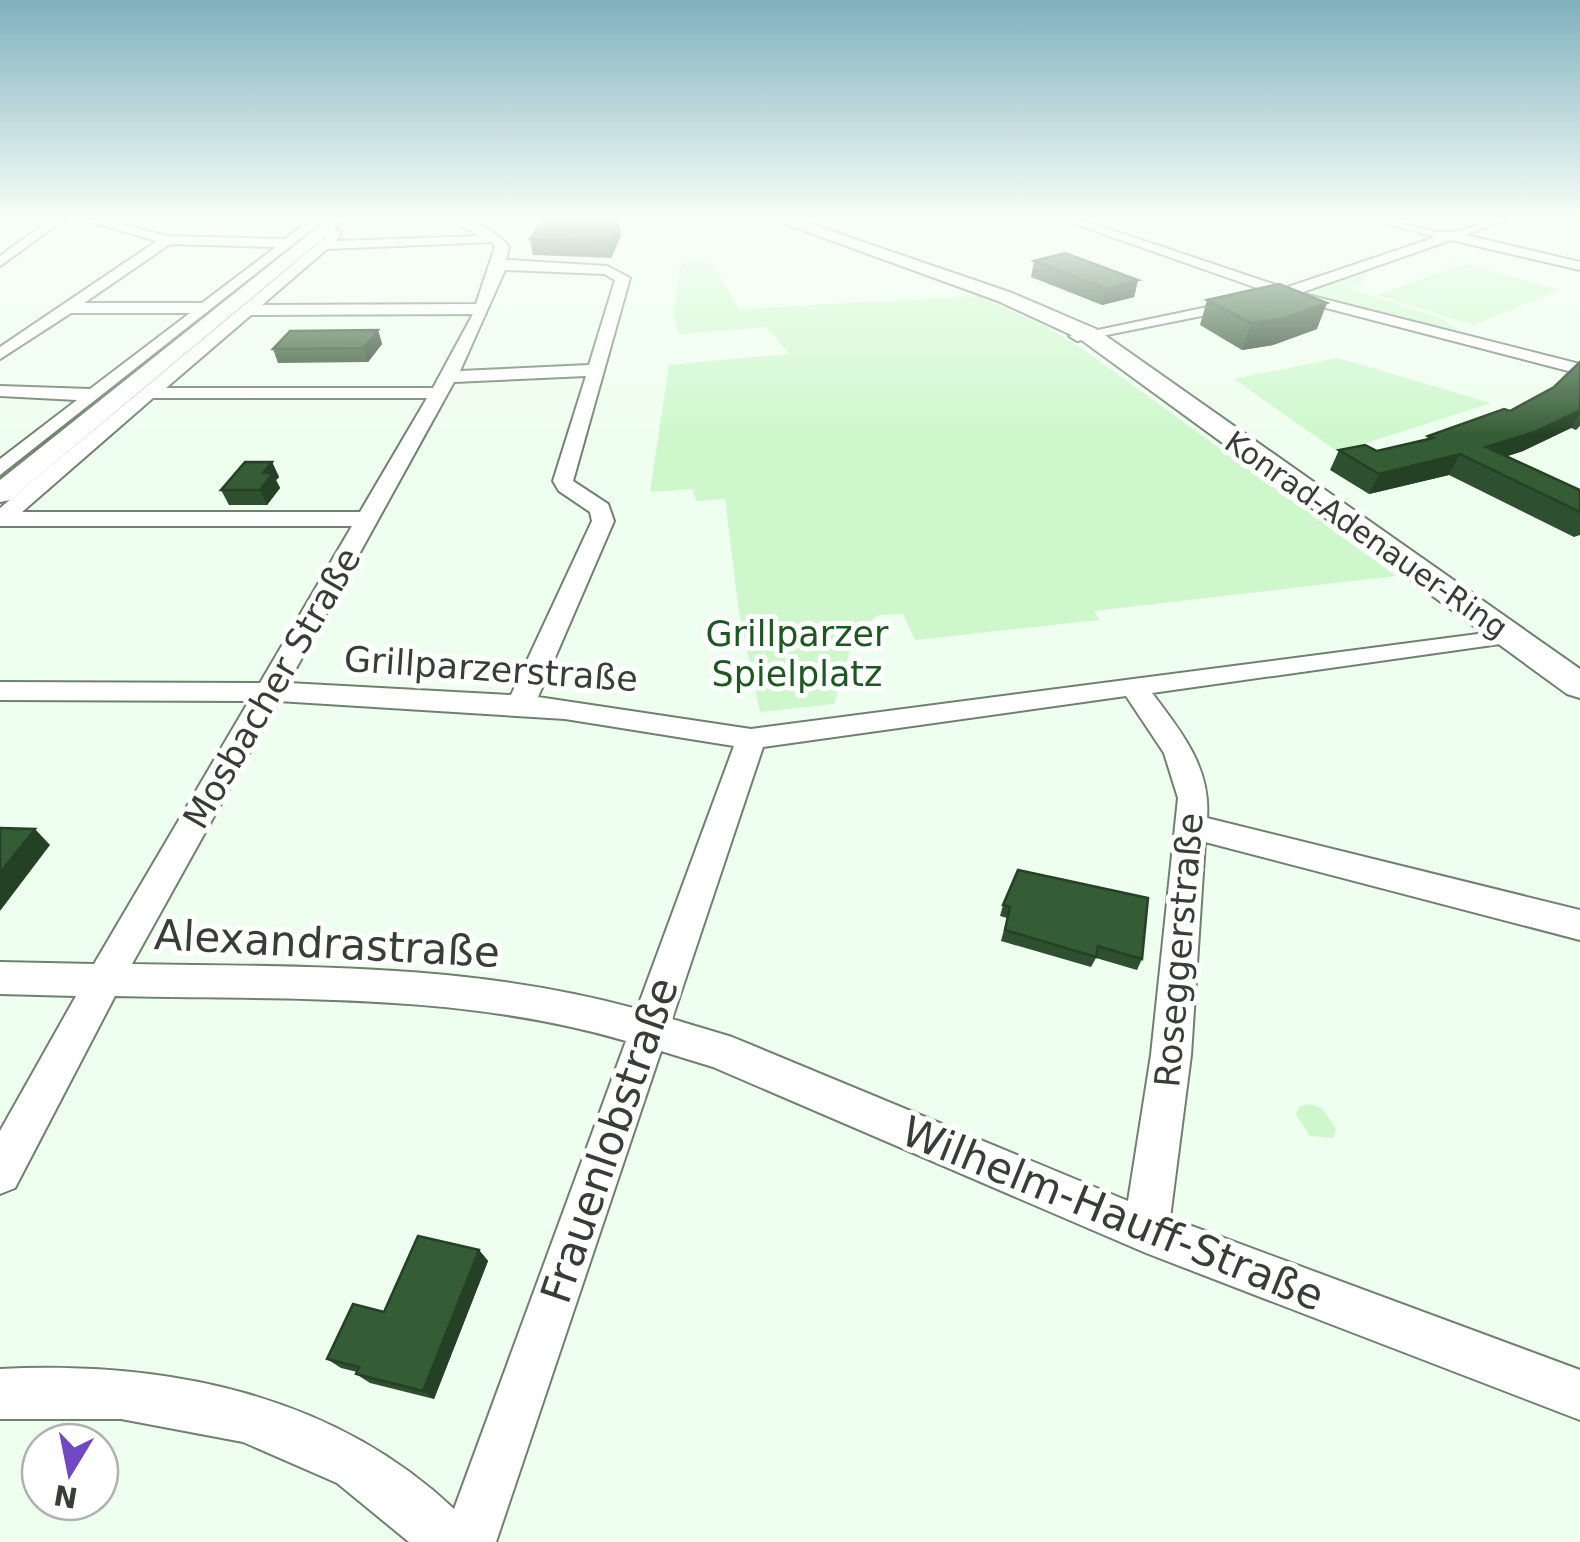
<svg xmlns="http://www.w3.org/2000/svg" width="1580" height="1542" font-family="'DejaVu Sans',sans-serif">
<rect width="100%" height="100%" fill="#efffef"/>
<g fill="#cef8cc">
<polygon points="681,263 712,263 739,309 979,296 1049,328 1084,350 1396,576 1094,611 1099,620 915,640 903,614 879,615 856,630 834,704 760,712 739,612 725,499 696,501 693,489 650,492 669,365 790,354 766,327 679,334 673,315"/>
<polygon points="1465,264 1559,290 1473,325 1377,295"/>
<polygon points="1364,273 1364,281 1350,289 1438,317 1458,329 1452,331 1317,296 1309,289"/>
<polygon points="1338,358 1491,403 1338,452 1234,379"/>
<polygon points="1310,1104 1322,1108 1336,1129 1333,1138 1310,1136 1296,1115 1300,1106"/>
</g>
<g fill="none" stroke-linecap="round" stroke-linejoin="round">
<defs>
<g id="minor">
<polygon points="51,219 65,219 0,266 0,256"/>
<path d="M81,219h20l66,17 118,3 26,-20h14l-325,256v-16l77,-59 -77,-4v-10l90,3 100,-76h-119l-71,46v-12l157,-106zM170,244l106,3 -74,56h-118z"/>
<path d="M448,219c23,0 47,10 61,28l-3,13 101,6 23,12 -57,203 35,23 6,17 -76,176 213,32 765,-100 4,6 -4,6 -9,2 -355,50c29,38 59,75 55,125l373,92v30l-375,-98 -14,213 -21,163 410,152v50l-434,-167 -433,-186 -52,-16 -165,491h-87l-72,-59 -94,-41 -122,-23h-121v-50c164,-8 331,24 454,140l172,-468c-166,-49 -340,-41 -511,-45l-100,192 -15,6v-63l76,-135 -76,-2v-32l94,2 155,-263 -249,-1v-18l260,1 92,-157h-352v-18l327,-272 -8,-2v-6l22,3 -4,10 143,-5zM492,242l3,5 -19,57 -214,1 65,-56zM505,270l99,4 11,6 -26,85 -129,6zM473,314l-40,74h-267l85,-73zM586,376l-33,105 6,10 31,21 2,9 -81,174 -223,-12 166,-301zM153,398h274l-67,114h-338zM1126,696l38,57 14,45 -27,257 -23,146 -396,-164 -60,-18 91,-272zM278,701l287,18 169,27 -97,263c-167,-46 -332,-42 -505,-45z"/>
<path d="M1061,219h18l206,69 151,-51 -65,-18c26,0 55,15 80,13 19,-2 35,-13 55,-13l-41,16 115,27v8l-129,-30 -151,53 280,71v10l-300,-78z"/>
<polygon points="1241,300 1248,304 1246,307 1077,341 1069,336"/>
</g>
<g id="major">
<polygon points="328,219 346,219 10,500 0,502 0,480"/>
<polygon points="772,219 796,219 1012,293 1096,329 1580,669 1580,698 1567,694 1080,339 998,301"/>
</g>
</defs>
<use href="#minor" stroke="#6f816e" stroke-width="4"/>
<use href="#major" stroke="#6f816e" stroke-width="4"/>
<use href="#minor" fill="#fff" fill-rule="evenodd"/>
<use href="#major" fill="#fff" fill-rule="evenodd"/>
</g>
<g fill="#2e502e">
<polygon points="544,219 621,219 619,223 621,236 611,258 533,255 530,239"/>
<polygon points="1034,261 1138,280 1134,297 1102,305 1031,277"/>
<polygon points="1207,300 1317,329 1273,345 1242,350 1200,325"/>
<polygon points="378,330 382,344 368,362 278,363 273,349"/>
<polygon points="1580,362 1580,426 1576,430 1571,428 1523,451 1507,456 1580,490 1580,535 1574,537 1449,475 1369,494 1330,470 1339,450 1377,451 1427,439 1428,436 1510,411 1554,387"/>
<polygon points="272,462 279,477 276,480 280,488 267,505 229,505 221,490"/>
<polygon points="1003,905 1142,959 1137,970 1096,958 1091,967 1001,941 1007,918 1000,916"/>
<polygon points="479,1250 488,1261 434,1399 370,1383 356,1374 357,1372 341,1368 327,1359 384,1312"/>
</g>
<g fill="#254125">
<polygon points="612,219 621,219 619,223 621,236 611,258 609,242"/>
<polygon points="1138,280 1134,297 1102,305 1106,289"/>
<polygon points="1327,303 1317,329 1273,345 1242,350 1251,323"/>
<polygon points="378,330 382,344 368,362 364,348"/>
<polygon points="1580,410 1580,414 1571,428 1523,451 1481,465 1486,447"/>
<polygon points="1460,454 1449,475 1369,494 1379,474"/>
<polygon points="272,462 279,477 276,480 280,488 267,505 260,490 263,473"/>
<polygon points="35,829 50,845 0,911 0,873"/>
<polygon points="479,1250 488,1261 434,1399 423,1391"/>
</g>
<g fill="#355d35" stroke="#254125" stroke-width="2.5">
<polygon points="544,219 612,219 611,221 619,221 609,242 530,239"/>
<polygon points="1065,253 1138,280 1106,289 1034,261"/>
<polygon points="1279,284 1327,303 1283,319 1251,323 1207,300"/>
<polygon points="378,330 364,348 273,349 290,331"/>
<polygon points="1580,362 1580,410 1535,432 1486,447 1580,490 1580,512 1460,454 1379,474 1339,450 1365,445 1377,451 1433,438 1428,436 1504,409 1510,411 1554,387"/>
<polygon points="245,462 272,462 263,473 273,473 260,490 221,490"/>
<polygon points="0,828 35,829 0,873"/>
<polygon points="1018,870 1148,898 1142,959 1098,946 1096,957 1005,930 1010,907 1003,905"/>
<polygon points="418,1236 479,1250 423,1391 356,1374 359,1367 327,1359 353,1304 384,1312"/>
</g>
<linearGradient id="sky" x2="0" y2="1"><stop stop-color="#7fb0be"/><stop offset="0.5" stop-color="#f8fff8"/><stop offset="1" stop-color="#f8fff8" stop-opacity="0"/></linearGradient>
<rect width="1580" height="435" fill="url(#sky)"/>
<g text-anchor="middle" stroke-width="10" stroke-linejoin="round" paint-order="stroke">
<g font-size="30" fill="#363e36" stroke="#fff">
<text transform="translate(1366 535) rotate(35)" y="10">Konrad-Adenauer-Ring</text>
</g>
<g font-size="35" fill="#1c5820" stroke="#fff">
<text x="797" y="646">Grillparzer<tspan x="797" dy="40">Spielplatz</tspan></text>
</g>
<g font-size="35" fill="#363e36" stroke="#fff">
<text transform="translate(491 669) rotate(4)" y="12">Grillparzerstraße</text>
<text transform="translate(272 688) rotate(-60)" y="12">Mosbacher Straße</text>
<text transform="translate(1179 950) rotate(-85)" y="12">Roseggerstraße</text>
</g>
<g font-size="42" fill="#363e36" stroke="#fff">
<text transform="translate(327 943) rotate(3)" y="15">Alexandrastraße</text>
<text transform="translate(609 1140) rotate(-71)" y="15">Frauenlobstraße</text>
<text transform="translate(1113 1213) rotate(22)" y="15">Wilhelm-Hauff-Straße</text>
</g>
</g>
<g transform="translate(70 1472) rotate(190)"><circle r="48" fill="#ffffff" stroke="#afb2af" stroke-width="2.5"/>
<path d="M0-8L18 38L0 25L-18 38Z" fill="#7048c1"/>
<text y="-15" font-size="28" font-weight="bold" text-anchor="middle" fill="#363e36">N</text>
</g>
</svg>
